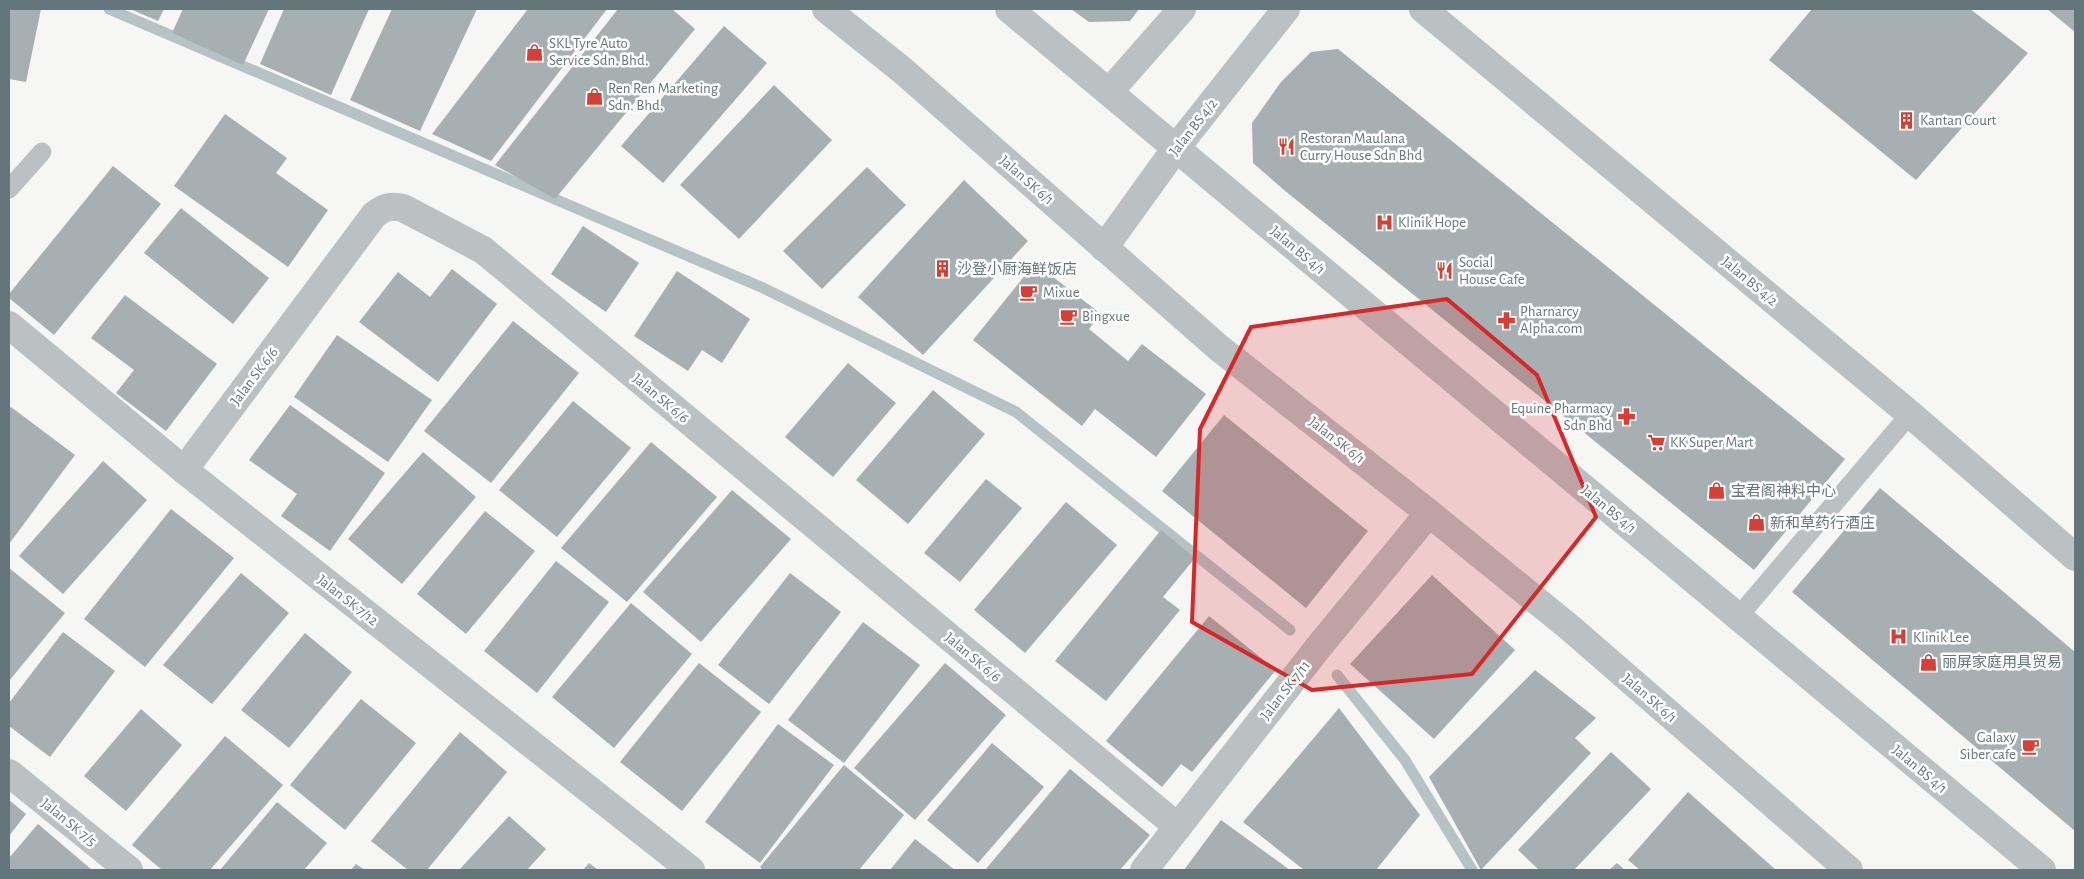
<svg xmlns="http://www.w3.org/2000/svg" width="2084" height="879" font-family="'Alegreya Sans','Noto Sans SC',sans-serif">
<rect width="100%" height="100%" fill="#f6f6f4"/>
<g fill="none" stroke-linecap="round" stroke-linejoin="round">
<g stroke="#b6c3c6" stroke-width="11">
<polyline points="109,9 761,287 1016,412 1290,630"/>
<polyline points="1337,675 1405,760 1472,870"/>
</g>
</g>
<g fill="#a6afb2">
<polygon points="9,9 41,9 26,82 9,79"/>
<polygon points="130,9 164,9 158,21"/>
<polygon points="183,9 269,9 243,65 172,33"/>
<polygon points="284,9 369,9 331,95 260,64"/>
<polygon points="392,9 477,9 420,131 350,100"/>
<polygon points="528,9 607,9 491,161 432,134"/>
<polygon points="618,9 672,9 695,29 555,199 495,165"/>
<polygon points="1071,9 1139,9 1130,21 1089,22"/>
<polygon points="1812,9 1970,9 2028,53 1916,180 1769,60"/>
<polygon points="2047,9 2075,9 2075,32"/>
<polygon points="724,26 767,63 663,183 621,146"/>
<polygon points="1338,49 1845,459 1754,570 1284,190 1253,163 1252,123 1281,82 1311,52"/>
<polygon points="774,85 832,140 739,239 680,185"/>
<polygon points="225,114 287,158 276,173 328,210 288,267 174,186"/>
<polygon points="113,166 161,204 54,335 9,298 9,294"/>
<polygon points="867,167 906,205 822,289 783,251"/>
<polygon points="964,180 1028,241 923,355 858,297"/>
<polygon points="181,208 269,278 233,324 144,253"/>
<polygon points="583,226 639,263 606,312 551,274"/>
<polygon points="1035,263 1101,314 1089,329 1128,361 1142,344 1206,394 1156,457 1095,409 1082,426 973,340"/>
<polygon points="452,269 497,304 438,382 359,322 398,272 430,297"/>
<polygon points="677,271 750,319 722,363 702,350 688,371 634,336"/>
<polygon points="125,295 217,364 166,431 116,393 134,370 91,338"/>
<polygon points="513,321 579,373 491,483 424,431"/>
<polygon points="337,335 432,400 388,462 294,397"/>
<polygon points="848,363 896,403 833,477 785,437"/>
<polygon points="933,390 985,434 908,524 856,480"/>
<polygon points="573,401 631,448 557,537 499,490"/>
<polygon points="290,405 385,473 330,551 281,516 297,494 249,460"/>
<polygon points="11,407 75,455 9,544 9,409"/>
<polygon points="1224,415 1368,531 1306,608 1162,491"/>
<polygon points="651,442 717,497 627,602 561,548"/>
<polygon points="423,452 476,497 402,584 348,539"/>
<polygon points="103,461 147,500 63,594 19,556"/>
<polygon points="986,479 1022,508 960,582 924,553"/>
<polygon points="1880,488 2075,652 2075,831 1792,592"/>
<polygon points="732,490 791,539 701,642 643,592"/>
<polygon points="1066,502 1117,545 1025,653 974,610"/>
<polygon points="171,509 234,558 145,667 84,619"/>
<polygon points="485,511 535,551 466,634 417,594"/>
<polygon points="1161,530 1195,558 1163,597 1180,610 1106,701 1055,661"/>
<polygon points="556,561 609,602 537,693 484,651"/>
<polygon points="9,568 65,613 9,681"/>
<polygon points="241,573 289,613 212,704 163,665"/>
<polygon points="790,573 841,612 769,704 718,665"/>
<polygon points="1432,575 1515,650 1434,739 1350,664"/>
<polygon points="631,603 692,654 614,748 552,697"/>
<polygon points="1209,616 1276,670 1192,772 1181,764 1162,787 1106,741"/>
<polygon points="863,622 920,665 844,763 788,720"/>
<polygon points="63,632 115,671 50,757 9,726 9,703"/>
<polygon points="305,633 352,672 289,748 241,710"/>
<polygon points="699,663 761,712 682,811 620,762"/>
<polygon points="945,663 1006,715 915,820 854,768"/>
<polygon points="1535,670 1596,718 1575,738 1591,753 1481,870 1429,777"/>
<polygon points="361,699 416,743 345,830 290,785"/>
<polygon points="1339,708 1420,815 1376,870 1304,870 1243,822"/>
<polygon points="141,709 182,745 126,811 84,776"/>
<polygon points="778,724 834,765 760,863 705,822"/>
<polygon points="460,732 507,772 427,870 408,870 371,841"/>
<polygon points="225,736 283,785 210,870 162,870 132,845"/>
<polygon points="992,743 1044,787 978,863 927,820"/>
<polygon points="1611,752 1651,789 1574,870 1539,870 1518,850"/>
<polygon points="844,765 904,815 859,870 763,870 760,867"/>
<polygon points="1070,769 1150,835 1120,870 985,870"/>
<polygon points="1688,792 1776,870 1640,870 1628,860"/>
<polygon points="9,800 26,814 9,836"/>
<polygon points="277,802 327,843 304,870 220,870"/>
<polygon points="509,816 546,849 527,870 459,870"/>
<polygon points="1221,820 1290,870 1184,870"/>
<polygon points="38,824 92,870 9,870 9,858"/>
<polygon points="915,839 955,870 890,870"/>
<polygon points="589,863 598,870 583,870"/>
<polygon points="1617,863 1625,870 1609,870"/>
<polygon points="356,864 365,870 351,870"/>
</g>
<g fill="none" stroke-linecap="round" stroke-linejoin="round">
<g stroke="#bbc1c3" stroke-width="19">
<polyline points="9,189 42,152"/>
<polyline points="1738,617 1910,414"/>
</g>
<g stroke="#bbc1c3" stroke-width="28">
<polyline points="1009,9 2042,870"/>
<polyline points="1423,9 1910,414 2075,557"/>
<polyline points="1109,92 1182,9"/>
<polyline points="1104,248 1176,148 1286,9"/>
<polyline points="9,325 184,470 691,870"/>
<path d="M184,470l190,-255c10,-8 17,-10 29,-7l80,42 695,577"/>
<polyline points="9,773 129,870"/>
<polyline points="1144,870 1321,644 1429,513"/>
</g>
<polyline stroke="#bbc1c3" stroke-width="28" points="826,9 902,70 1219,348 1429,513 1569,627 1849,870"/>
</g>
<path fill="#d62828" fill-opacity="0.2" stroke="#d62828" stroke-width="4" stroke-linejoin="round" d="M1447,299l90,76 59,142 -124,157 -160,16 -120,-68 8,-193 51,-102z"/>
<defs>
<symbol id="shop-bare" viewBox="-9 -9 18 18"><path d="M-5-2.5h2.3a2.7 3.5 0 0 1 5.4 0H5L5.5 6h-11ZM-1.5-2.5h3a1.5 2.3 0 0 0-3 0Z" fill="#d53f35" stroke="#fff" stroke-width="2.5" paint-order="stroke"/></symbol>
<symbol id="building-bare" viewBox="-9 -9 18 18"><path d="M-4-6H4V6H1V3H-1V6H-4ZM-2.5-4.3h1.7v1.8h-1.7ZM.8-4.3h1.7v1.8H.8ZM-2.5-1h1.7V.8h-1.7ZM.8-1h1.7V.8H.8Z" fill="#d53f35" stroke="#fff" stroke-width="2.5" paint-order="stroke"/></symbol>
<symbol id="restaurant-bare" viewBox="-9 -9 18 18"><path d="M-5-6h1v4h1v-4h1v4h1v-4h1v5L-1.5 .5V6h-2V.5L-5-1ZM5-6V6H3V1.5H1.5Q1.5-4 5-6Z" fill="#d53f35" stroke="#fff" stroke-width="2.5" paint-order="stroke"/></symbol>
<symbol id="hospital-bare" viewBox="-9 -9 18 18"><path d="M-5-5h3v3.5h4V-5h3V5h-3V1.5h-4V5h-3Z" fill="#d53f35" stroke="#fff" stroke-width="2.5" paint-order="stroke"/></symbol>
<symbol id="cafe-bare" viewBox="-9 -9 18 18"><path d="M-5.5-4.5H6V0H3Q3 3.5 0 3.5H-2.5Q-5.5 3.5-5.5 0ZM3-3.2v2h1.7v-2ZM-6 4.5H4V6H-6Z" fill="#d53f35" stroke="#fff" stroke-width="2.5" paint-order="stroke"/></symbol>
<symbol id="pharmacy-bare" viewBox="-9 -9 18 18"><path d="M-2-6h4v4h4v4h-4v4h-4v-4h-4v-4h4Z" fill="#d53f35" stroke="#fff" stroke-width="2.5" paint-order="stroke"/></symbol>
<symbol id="supermarket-bare" viewBox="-9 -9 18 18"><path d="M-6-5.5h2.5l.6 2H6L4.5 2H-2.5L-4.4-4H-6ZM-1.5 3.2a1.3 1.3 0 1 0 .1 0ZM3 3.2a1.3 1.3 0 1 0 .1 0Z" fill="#d53f35" stroke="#fff" stroke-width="2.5" paint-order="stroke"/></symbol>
</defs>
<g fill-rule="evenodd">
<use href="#shop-bare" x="522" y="40" width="25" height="25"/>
<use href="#shop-bare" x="582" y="84" width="25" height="25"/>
<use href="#building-bare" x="1894" y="108" width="25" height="25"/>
<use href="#restaurant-bare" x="1274" y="134" width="25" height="25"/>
<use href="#hospital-bare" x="1372" y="210" width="25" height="25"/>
<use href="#building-bare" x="930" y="256" width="25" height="25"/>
<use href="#restaurant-bare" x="1432" y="258" width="25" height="25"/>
<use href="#cafe-bare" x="1016" y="280" width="25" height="25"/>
<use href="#cafe-bare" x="1056" y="304" width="25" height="25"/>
<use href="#pharmacy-bare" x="1494" y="308" width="25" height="25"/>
<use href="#pharmacy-bare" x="1614" y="404" width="25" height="25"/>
<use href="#supermarket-bare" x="1644" y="430" width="25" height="25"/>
<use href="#shop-bare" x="1704" y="478" width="25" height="25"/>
<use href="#shop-bare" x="1744" y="510" width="25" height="25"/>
<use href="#hospital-bare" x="1886" y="624" width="25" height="25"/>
<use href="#shop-bare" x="1916" y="650" width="25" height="25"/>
<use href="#cafe-bare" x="2018" y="734" width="25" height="25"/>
</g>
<g text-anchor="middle" stroke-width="5" stroke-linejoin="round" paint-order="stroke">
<g font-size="15" fill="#64767c" stroke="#fff" text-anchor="start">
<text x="549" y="48">SKL Tyre Auto<tspan x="549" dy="17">Service Sdn. Bhd.</tspan></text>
<text x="608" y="93">Ren Ren Marketing<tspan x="608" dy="17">Sdn. Bhd.</tspan></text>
<text x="1920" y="125">Kantan Court</text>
<text x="1300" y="143">Restoran Maulana<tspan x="1300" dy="17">Curry House Sdn Bhd</tspan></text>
<text x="1398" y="227">Klinik Hope</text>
<text x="1459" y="267">Social<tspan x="1459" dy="17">House Cafe</tspan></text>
<text x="957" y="274">沙登小厨海鲜饭店</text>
<text x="1043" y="297">Mixue</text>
<text x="1520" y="316">Pharnarcy<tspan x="1520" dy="17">Alpha.com</tspan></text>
<text x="1082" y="321">Bingxue</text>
<text x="1612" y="413" text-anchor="end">Equine Pharmacy<tspan x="1612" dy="17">Sdn Bhd</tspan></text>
<text x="1670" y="447">KK Super Mart</text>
<text x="1731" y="496">宝君阁神料中心</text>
<text x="1770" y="528">新和草药行酒庄</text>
<text x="1913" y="642">Klinik Lee</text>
<text x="1942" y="667">丽屏家庭用具贸易</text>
<text x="2016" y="742" text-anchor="end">Galaxy<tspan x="2016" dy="17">Siber cafe</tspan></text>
</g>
<g font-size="15" fill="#64767c" stroke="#fff">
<text transform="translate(1193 127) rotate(-52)" y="5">Jalan BS 4/2</text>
<text transform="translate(1027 180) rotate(41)" y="5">Jalan SK 6/1</text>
<text transform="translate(1298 250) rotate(40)" y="5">Jalan BS 4/1</text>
<text transform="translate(1750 281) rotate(40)" y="5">Jalan BS 4/2</text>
<text transform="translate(254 376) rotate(-53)" y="5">Jalan SK 6/6</text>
<text transform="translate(661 398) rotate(40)" y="5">Jalan SK 6/6</text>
<text transform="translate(1337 440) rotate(38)" y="5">Jalan SK 6/1</text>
<text transform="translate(1609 509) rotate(40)" y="5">Jalan BS 4/1</text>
<text transform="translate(348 600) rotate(38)" y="5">Jalan SK 7/12</text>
<text transform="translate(973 657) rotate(40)" y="5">Jalan SK 6/6</text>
<text transform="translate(1285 690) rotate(-52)" y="5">Jalan SK 7/11</text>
<text transform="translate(1650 698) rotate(41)" y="5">Jalan SK 6/1</text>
<text transform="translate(1920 769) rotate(40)" y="5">Jalan BS 4/1</text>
<text transform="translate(69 822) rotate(39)" y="5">Jalan SK 7/5</text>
</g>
</g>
<rect width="2084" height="879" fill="none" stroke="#64767c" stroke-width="20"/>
</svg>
